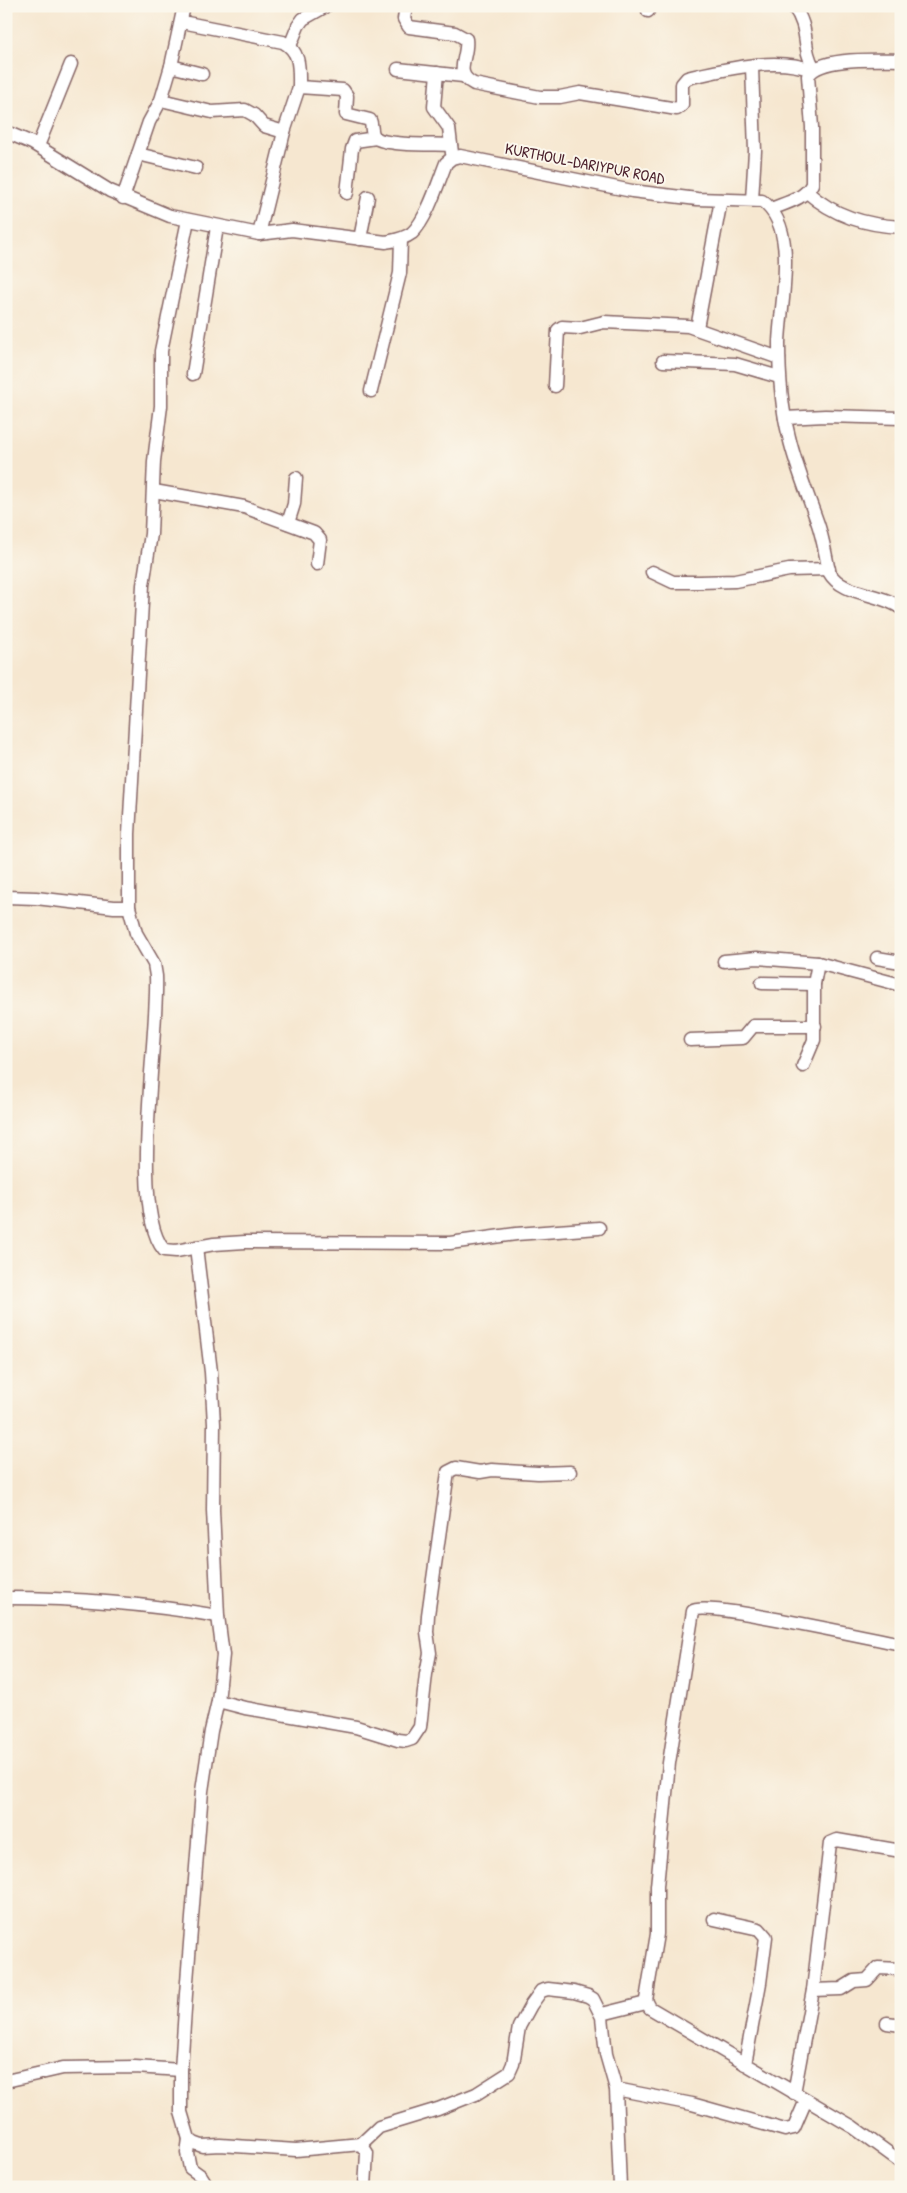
<svg xmlns="http://www.w3.org/2000/svg" width="907" height="2193" font-family="'Patrick Hand',sans-serif">
<rect width="100%" height="100%" fill="#fbf7ec"/>
<filter id="ink" filterUnits="userSpaceOnUse"><feTurbulence type="fractalNoise" baseFrequency=".02" numOctaves="2"/><feDisplacementMap in="SourceGraphic" scale="10" xChannelSelector="R" yChannelSelector="G"/><feConvolveMatrix kernelMatrix="1 2 1 2 8 2 1 2 1" color-interpolation-filters="sRGB"/></filter>
<filter id="wash" filterUnits="userSpaceOnUse"><feTurbulence type="fractalNoise" baseFrequency=".0096" numOctaves="4" result="noise"/><feDisplacementMap in="SourceGraphic" scale="20" xChannelSelector="R" yChannelSelector="G"/><feGaussianBlur stdDeviation="1.12" result="paint"/><feColorMatrix in="noise" values="0 0 0 0 0 0 0 0 0 0 0 0 0 0 0 0 0 1.4 0 .05"/><feComposite in="paint" operator="in"/></filter>
<g filter="url(#wash)">
<rect width="100%" height="100%" fill="#f6e7d0"/>
</g>
<g filter="url(#ink)">
<g fill="none" stroke-linecap="round" stroke-linejoin="round">
<defs>
<g id="minor">
<path d="M406,6l-2,13 5,8 46,6 11,6c3,18 -14,34 8,45l66,13h20l20,-4 97,16 5,-4v-21l5,-6c35,-8 89,-22 124,-8"/>
<path d="M793,6c18,23 8,41 21,62"/>
<polyline points="648,11 650,6"/>
<path d="M182,22l101,20c18,10 16,26 16,45l44,3 4,6 -1,18 24,6c3,6 0,14 6,18 11,8 60,6 75,7"/>
<polyline points="290,46 298,26 303,19 326,6"/>
<polyline points="171,66 202,74"/>
<polyline points="398,69 463,76"/>
<polyline points="437,73 434,107 449,128 452,153"/>
<polyline points="161,100 212,112 245,110 254,115 264,126 284,132"/>
<path d="M6,132l26,11 78,48 60,25 89,18 33,-4 94,12c10,-2 18,-3 26,-9 15,-14 26,-50 34,-70l6,-5 8,-2 172,35 65,8 65,2c38,27 18,102 17,142 0,32 2,63 10,94 7,30 19,58 29,87 5,15 8,32 11,48 13,24 51,20 72,36"/>
<polyline points="38,146 71,64"/>
<polyline points="138,154 196,168"/>
<path d="M807,192c27,24 58,33 94,35"/>
<polyline points="347,193 352,149 355,141 376,138"/>
<polyline points="123,198 149,122 161,100 171,66 184,6"/>
<polyline points="752,200 755,151 752,67"/>
<path d="M771,209c14,-6 34,-10 41,-25v-57l-4,-51c11,-20 71,-16 93,-16"/>
<path d="M188,220l-27,131v55l-7,55 -3,73 -8,51 -14,249v73l7,26 18,31 2,12c3,58 -27,234 8,274l12,1 38,-7 31,-2 205,1 66,-9 83,-6"/>
<polyline points="259,234 284,132 299,87"/>
<polyline points="360,239 368,197"/>
<polyline points="697,328 721,200"/>
<polyline points="663,361 735,364 779,377"/>
<polyline points="193,374 217,227"/>
<polyline points="555,386 558,330 562,327 580,328 604,322 688,326 779,358"/>
<polyline points="371,391 400,273 401,239"/>
<polyline points="785,418 825,416 901,418"/>
<polyline points="154,491 244,507 314,533 320,540 317,564"/>
<polyline points="288,523 294,504 296,478"/>
<polyline points="652,572 673,582 699,582 735,581 789,570 829,569"/>
<polyline points="6,897 36,898 114,907 129,907"/>
<polyline points="877,958 901,962"/>
<polyline points="724,961 757,958 818,963 901,985"/>
<polyline points="762,983 814,984"/>
<polyline points="690,1040 743,1038 753,1026 815,1026"/>
<polyline points="803,1066 814,1040 814,984 818,963"/>
<polyline points="196,1247 211,1372 214,1424 213,1510 218,1616 223,1655 218,1701 211,1731 202,1791 186,1994 181,2070 181,2112 189,2139 194,2143 202,2146 220,2145 296,2150 361,2144 367,2153 365,2187"/>
<path d="M6,1598c71,0 142,6 212,18"/>
<path d="M901,1644c-26,-5 -196,-43 -208,-33l-24,152 -12,123v48l-11,66 4,8 203,119 48,35"/>
<polyline points="218,1701 245,1708 356,1727 398,1740 406,1741 412,1739 420,1727 426,1674 430,1653 427,1632 428,1615 448,1472 456,1468 480,1472 492,1470 538,1473 570,1472"/>
<polyline points="714,1919 759,1929 766,1937 760,1983 745,2064"/>
<polyline points="813,1990 841,1989 854,1981 867,1980 878,1968 901,1969"/>
<polyline points="602,2014 646,2003"/>
<polyline points="887,2023 901,2025"/>
<polyline points="6,2081 63,2068 135,2067 181,2070"/>
<polyline points="616,2089 692,2104 785,2130 794,2128 806,2100"/>
<polyline points="794,2093 813,1990 830,1843 837,1840 901,1851"/>
<polyline points="189,2139 187,2153 190,2168 201,2176 208,2187"/>
<polyline points="361,2144 379,2127 438,2109 476,2094 509,2073 513,2064 519,2027 531,2005 541,1991 548,1989 574,1992 588,1996 593,1999 602,2017 606,2054 616,2089 620,2187"/>
</g>
</defs>
<use href="#minor" stroke="#866565" stroke-width="15"/>
<use href="#minor" stroke="#fff" stroke-width="12"/>
</g>
</g>
<g text-anchor="middle" stroke-width="4" stroke-linejoin="round" paint-order="stroke">
<g font-size="16" fill="#4a1f2b" stroke="#fbf7ec">
<text transform="translate(585 163) rotate(11)" y="6">KURTHOUL-DARIYPUR ROAD</text>
</g>
</g>
<rect width="907" height="2193" fill="none" stroke="#fbf7ec" stroke-width="25"/>
</svg>
